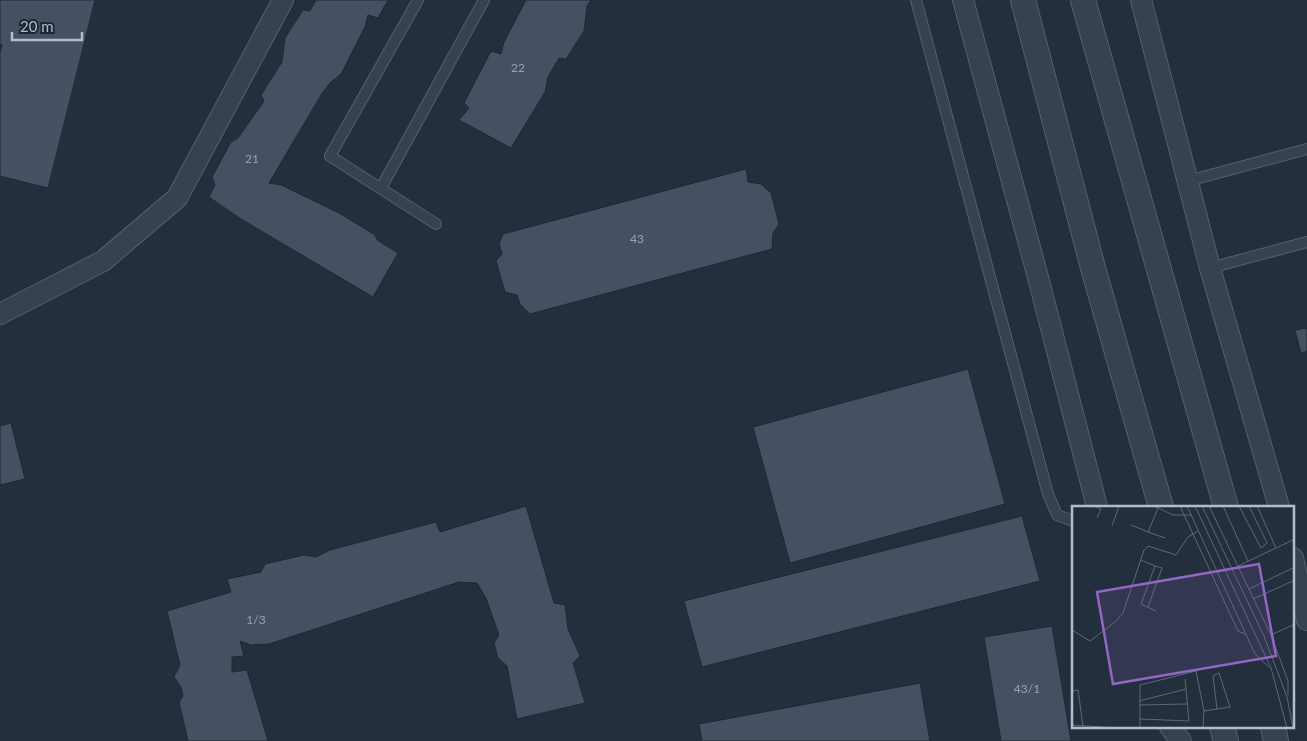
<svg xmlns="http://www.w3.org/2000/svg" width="1307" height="741" font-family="Lato,sans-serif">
<rect width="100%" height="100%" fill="#242f3e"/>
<g fill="#455162" stroke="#1f2835">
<polygon points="0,0 95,0 48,188 0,176 0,53 2,45 0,44"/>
<polygon points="316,0 388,0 378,18 368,15 365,27 341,74 330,83 321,95 269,183 281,185 339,213 375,235 377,240 398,253 373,297 241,219 209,197 215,185 212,177 231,142 238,138 264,101 261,95 282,62 285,38 303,10 310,11"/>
<polygon points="526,0 591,0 587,6 584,31 566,59 559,58 548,77 545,92 511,148 459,120 469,108 464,103 491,51 501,54 504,42"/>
<polygon points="746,169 748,182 761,184 771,193 779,224 773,233 772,249 530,314 520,304 517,295 505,292 496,261 502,254 499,244 503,234"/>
<polygon points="1307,328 1307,351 1301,353 1295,330"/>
<polygon points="968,369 1005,504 790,563 753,427"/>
<polygon points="11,423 25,479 0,485 0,426"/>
<polygon points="526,506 554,603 565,605 568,629 580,656 573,663 585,703 517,719 507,666 498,658 494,643 499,635 486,598 477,583 459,582 269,644 251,645 240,641 244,656 232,657 232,672 247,670 268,741 188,741 179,702 183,696 181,687 174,677 180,665 167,611 231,592 227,579 261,572 265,564 304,555 316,557 330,550 436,522 440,532"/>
<polygon points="1022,516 1040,581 702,667 684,601"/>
<polygon points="1052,626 1071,741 1001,741 984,637"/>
<polygon points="920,683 930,741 702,741 699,724"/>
</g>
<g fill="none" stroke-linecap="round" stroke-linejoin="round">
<defs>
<g id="service">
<polyline points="418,0 330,156 436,224"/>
<polyline points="916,0 1048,494 1057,515 1073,521"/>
<polyline points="1188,181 1307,149"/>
<polyline points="381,188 484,0"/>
<polyline points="1210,268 1307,242"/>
</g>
<g id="minor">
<polyline points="963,0 1039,281 1097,507"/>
<polyline points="1141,0 1210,268 1279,507"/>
<polyline points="0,314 103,261 177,198 283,0"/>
<polyline points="1293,558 1307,620"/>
<polyline points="1170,727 1181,741"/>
</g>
<g id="tertiary">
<polyline points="1023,0 1093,268 1161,507"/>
<polyline points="1083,0 1226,507"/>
<polyline points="1222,727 1226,741"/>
<polyline points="1273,727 1276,741"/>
</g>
</defs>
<use href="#service" stroke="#565f6c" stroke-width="12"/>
<use href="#minor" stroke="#565f6c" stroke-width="22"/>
<use href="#tertiary" stroke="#565f6c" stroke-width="26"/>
<use href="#service" stroke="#38414e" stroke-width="10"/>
<use href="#minor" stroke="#38414e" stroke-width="20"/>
<use href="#tertiary" stroke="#38414e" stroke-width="24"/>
</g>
<g text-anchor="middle" stroke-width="4.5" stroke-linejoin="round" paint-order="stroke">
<g font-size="12" fill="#98a1af">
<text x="518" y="72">22</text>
<text x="252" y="163">21</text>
<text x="637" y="243">43</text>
<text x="256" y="624">1/3</text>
<text x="1027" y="693">43/1</text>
</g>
</g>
<g transform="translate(1072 506)">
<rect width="222" height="222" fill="#242f3e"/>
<path fill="none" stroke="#5e6776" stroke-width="1" d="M22,0l7,3 -4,9M82,0l19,9h19M108,0l58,125 7,3M115,0l68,148 14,13M123,0l76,162 16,60M130,0l62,130 23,61 6,31M137,0l62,129 17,46v14M151,0l25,55M167,0l22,42 6,-5 -18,-37M185,0l19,42M86,2l-10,24 17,6M59,19l17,7M40,20l7,-20M69,54l14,6 -14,38 15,7M166,60l57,-27M177,83l46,-22M181,93l42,-19M76,101l14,-39 -7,-2M0,124l18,11 25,-19 8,-9 21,-63 4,-4 28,9 12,-18 10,-6M199,129l24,-11M0,185l6,-1 5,36M67,195l47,-12M68,199l47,-1M132,205l26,-4 -11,-34 -6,3 4,33M68,213l49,2 -4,-42M0,219l45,3M68,222v-43l56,-14 8,40 -1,17"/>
<path fill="#9266c3" fill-opacity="0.15" stroke="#9266c3" stroke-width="2.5" d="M187,58l17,92 -163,28 -16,-92z"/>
<rect width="222" height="222" fill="none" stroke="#b4bcc9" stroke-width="2.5"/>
</g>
<path d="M12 32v8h70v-8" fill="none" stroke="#b4bcc9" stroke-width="2.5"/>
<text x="20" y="32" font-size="15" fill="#b4bcc9" stroke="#1d2633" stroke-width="4" paint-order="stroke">20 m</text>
</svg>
